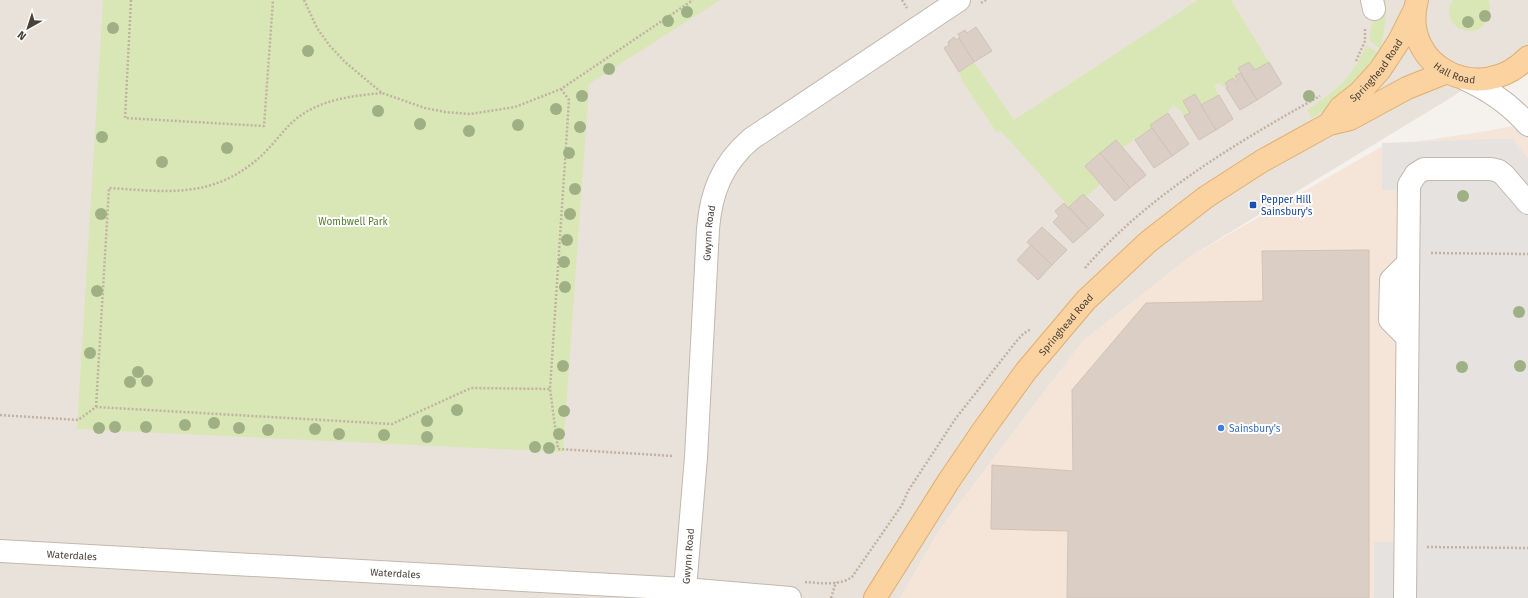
<svg xmlns="http://www.w3.org/2000/svg" width="1528" height="598" font-family="'Fira Sans',sans-serif">
<rect width="100%" height="100%" fill="#f5f1ec"/>
<polygon fill="#e9e2da" points="0,0 1528,0 1528,47 1452,97 1191,256 1083,341 940,529 900,598 0,598"/>
<polygon fill="#f5e5d9" points="1528,123 1528,598 900,598 940,529 1083,341 1191,256 1381,147 1487,131"/>
<g fill="#d9e7b7">
<polygon points="103,0 720,0 589,84 563,452 77,429"/>
<path d="M1198,0h33l38,62 -14,8 -6,-8 -11,6 2,5 -5,3 3,5 -2,1 -3,-4 -8,5 3,4 -2,1 -8,-5 -4,3 5,9 -18,10 -6,-11 -5,19 -6,3 -3,-5 -8,-6c-12,20 -32,29 -50,43l-7,-8 -31,26 15,18 -14,13 -3,-3 -14,13 -69,-77 -3,3 -35,-52 -3,-9 15,-10 40,58z"/>
<path d="M1380,0h6c0,17 -1,33 -6,49l-11,-9 2,-13z"/>
<path d="M1453,0h35c3,6 2,12 0,18 -10,27 -52,7 -35,-18z"/>
<path d="M1366,45l12,8c-16,26 -40,50 -66,65l-5,-8c27,-18 47,-33 59,-65z"/>
</g>
<polygon fill="#e5e2e0" points="1490,139 1512,139 1528,159 1528,598 1374,598 1374,542 1394,542 1398,260 1398,190 1382,190 1382,143"/>
<g fill="#dacec5" stroke="#d1c2b5">
<polygon points="976,27 992,51 974,62 959,38 960,38 958,34 965,30 967,33"/>
<polygon points="954,37 956,40 959,38 974,62 959,72 944,48 949,45 948,42"/>
<polygon points="1249,62 1255,70 1269,62 1282,84 1257,100 1238,68"/>
<polygon points="1240,73 1257,100 1240,110 1226,88 1228,87 1225,83 1233,78 1236,82 1238,81 1235,76"/>
<polygon points="1195,94 1216,130 1199,140 1184,116 1190,113 1183,101"/>
<polygon points="1219,95 1233,119 1216,130 1201,105"/>
<polygon points="1168,113 1189,144 1172,156 1150,125"/>
<polygon points="1152,128 1172,156 1154,168 1135,140"/>
<polygon points="1116,140 1146,175 1130,188 1100,153"/>
<polygon points="1100,153 1130,188 1115,201 1085,166"/>
<polygon points="1083,194 1104,215 1089,229 1069,207"/>
<polygon points="1064,203 1089,229 1073,243 1053,222 1059,216 1055,211"/>
<polygon points="1042,227 1067,250 1052,265 1027,242"/>
<polygon points="1031,245 1052,265 1038,280 1017,260"/>
<polygon points="1369,250 1369,598 1067,598 1068,531 991,529 992,465 1073,471 1072,390 1146,303 1263,301 1262,251"/>
</g>
<g fill="none" stroke-linecap="round" stroke-linejoin="round">
<defs>
<g id="minor">
<polyline points="1372,0 1374,9"/>
<path d="M1465,79c24,11 46,26 63,46"/>
<polyline points="1407,337 1390,320 1391,280 1408,263"/>
<path id="s1" d="M0,551l685,38 105,9"/>
<path id="s2" d="M685,589l11,-132 12,-228c3,-37 14,-65 43,-90l208,-139"/>
<polyline points="1405,598 1409,185 1416,174 1424,169 1491,169 1499,171 1504,175 1528,203"/>
</g>
<g id="major">
<path id="s3" d="M1417,0c-18,67 64,107 111,57"/>
<path id="s4" d="M1329,124l11,-16 19,-15 21,-23 19,-29 15,-30"/>
<path id="s5" d="M875,598l73,-116 36,-53 42,-58 60,-71 62,-58 58,-45 56,-36 67,-37 21,-5 57,-31 40,-16"/>
</g>
</defs>
<use href="#minor" stroke="#c1b8af" stroke-width="24"/>
<use href="#major" stroke="#e0ae70" stroke-width="24"/>
<g stroke="#c2b1a1" stroke-width="2.5" stroke-dasharray="2 2" stroke-linecap="butt">
<polyline points="131,0 125,118 264,126 273,0"/>
<polyline points="304,0 317,28 330,46 345,62 382,93 425,108 445,112 470,114 515,107 561,89 693,0"/>
<polyline points="902,0 907,8"/>
<polyline points="981,3 986,0"/>
<polyline points="1356,61 1365,41 1365,28"/>
<polyline points="561,89 569,100 550,389 558,449 674,456"/>
<polyline points="1431,253 1528,254"/>
<path d="M1085,268c63,-73 151,-125 235,-172"/>
<path d="M96,407l13,-219c36,2 76,8 111,-6 18,-7 34,-18 47,-32 10,-10 18,-22 29,-31 25,-20 56,-23 86,-26"/>
<polyline points="0,415 78,420 96,407 392,424 471,388 550,389"/>
<polyline points="1427,547 1528,548"/>
<path d="M805,582c15,1 35,4 47,-5l50,-72 6,-14 48,-73 59,-75 8,-9 8,-5"/>
<polyline points="831,598 836,582"/>
</g>
<use href="#minor" stroke="#fff" stroke-width="22"/>
<use href="#major" stroke="#fad3a0" stroke-width="22"/>
</g>
<g fill="#9eb084">
<circle cx="687" cy="12" r="6"/>
<circle cx="1485" cy="16" r="6"/>
<circle cx="668" cy="21" r="6"/>
<circle cx="1468" cy="22" r="6"/>
<circle cx="113" cy="28" r="6"/>
<circle cx="308" cy="51" r="6"/>
<circle cx="609" cy="69" r="6"/>
<circle cx="582" cy="96" r="6"/>
<circle cx="1309" cy="96" r="6"/>
<circle cx="556" cy="109" r="6"/>
<circle cx="378" cy="111" r="6"/>
<circle cx="420" cy="124" r="6"/>
<circle cx="518" cy="125" r="6"/>
<circle cx="580" cy="127" r="6"/>
<circle cx="469" cy="131" r="6"/>
<circle cx="102" cy="137" r="6"/>
<circle cx="227" cy="148" r="6"/>
<circle cx="569" cy="153" r="6"/>
<circle cx="162" cy="162" r="6"/>
<circle cx="575" cy="189" r="6"/>
<circle cx="1463" cy="196" r="6"/>
<circle cx="101" cy="214" r="6"/>
<circle cx="570" cy="214" r="6"/>
<circle cx="567" cy="240" r="6"/>
<circle cx="564" cy="262" r="6"/>
<circle cx="565" cy="287" r="6"/>
<circle cx="97" cy="291" r="6"/>
<circle cx="1519" cy="312" r="6"/>
<circle cx="90" cy="353" r="6"/>
<circle cx="563" cy="366" r="6"/>
<circle cx="1520" cy="366" r="6"/>
<circle cx="1462" cy="367" r="6"/>
<circle cx="138" cy="372" r="6"/>
<circle cx="147" cy="381" r="6"/>
<circle cx="130" cy="382" r="6"/>
<circle cx="457" cy="410" r="6"/>
<circle cx="564" cy="411" r="6"/>
<circle cx="427" cy="421" r="6"/>
<circle cx="214" cy="423" r="6"/>
<circle cx="185" cy="425" r="6"/>
<circle cx="115" cy="427" r="6"/>
<circle cx="146" cy="427" r="6"/>
<circle cx="99" cy="428" r="6"/>
<circle cx="239" cy="428" r="6"/>
<circle cx="315" cy="429" r="6"/>
<circle cx="268" cy="430" r="6"/>
<circle cx="339" cy="434" r="6"/>
<circle cx="559" cy="434" r="6"/>
<circle cx="384" cy="435" r="6"/>
<circle cx="427" cy="437" r="6"/>
<circle cx="535" cy="447" r="6"/>
<circle cx="549" cy="448" r="6"/>
</g>
<rect fill="#1a4fb4" stroke="#fff" stroke-width="1.5" x="1249" y="201" width="8" height="8" rx="2"/>
<circle fill="#3f7fe0" stroke="#fff" stroke-width="1.5" cx="1221" cy="428" r="4"/>
<g text-anchor="middle" stroke-width="4" stroke-linejoin="round" paint-order="stroke">
<g font-size="10" fill="#4a413a" stroke="#fff">
<text dy="4" stroke="none"><textPath href="#s4" startOffset="72">Springhead Road</textPath></text>
<text dy="4" stroke="none"><textPath href="#s3" startOffset="92">Hall Road</textPath></text>
<text dy="4" stroke="none"><textPath href="#s2" startOffset="357">Gwynn Road</textPath></text>
<text dy="4" stroke="none"><textPath href="#s5" startOffset="334">Springhead Road</textPath></text>
<text dy="4" stroke="none"><textPath href="#s1" startOffset="72">Waterdales</textPath></text>
<text dy="4" stroke="none"><textPath href="#s2" startOffset="33">Gwynn Road</textPath></text>
<text dy="4" stroke="none"><textPath href="#s1" startOffset="396">Waterdales</textPath></text>
</g>
<g font-size="10" fill="#164399" stroke="#fff" text-anchor="start">
<text x="1261" y="203">Pepper Hill<tspan x="1261" dy="12">Sainsbury's</tspan></text>
</g>
<g font-size="10" fill="#567b2e" stroke="#fff">
<text x="353" y="225">Wombwell Park</text>
</g>
<g font-size="10" fill="#366cbe" stroke="#fff" text-anchor="start">
<text x="1229" y="432">Sainsbury's</text>
</g>
</g>
<g transform="translate(28 28) rotate(219)" stroke="#ffffff" stroke-width="3" paint-order="stroke">
<path d="M0-3L7 15L0 10L-7 15Z" fill="#4a413a"/>
<text y="-6" font-size="11" font-weight="bold" text-anchor="middle" fill="#4a413a">N</text>
</g>
</svg>
